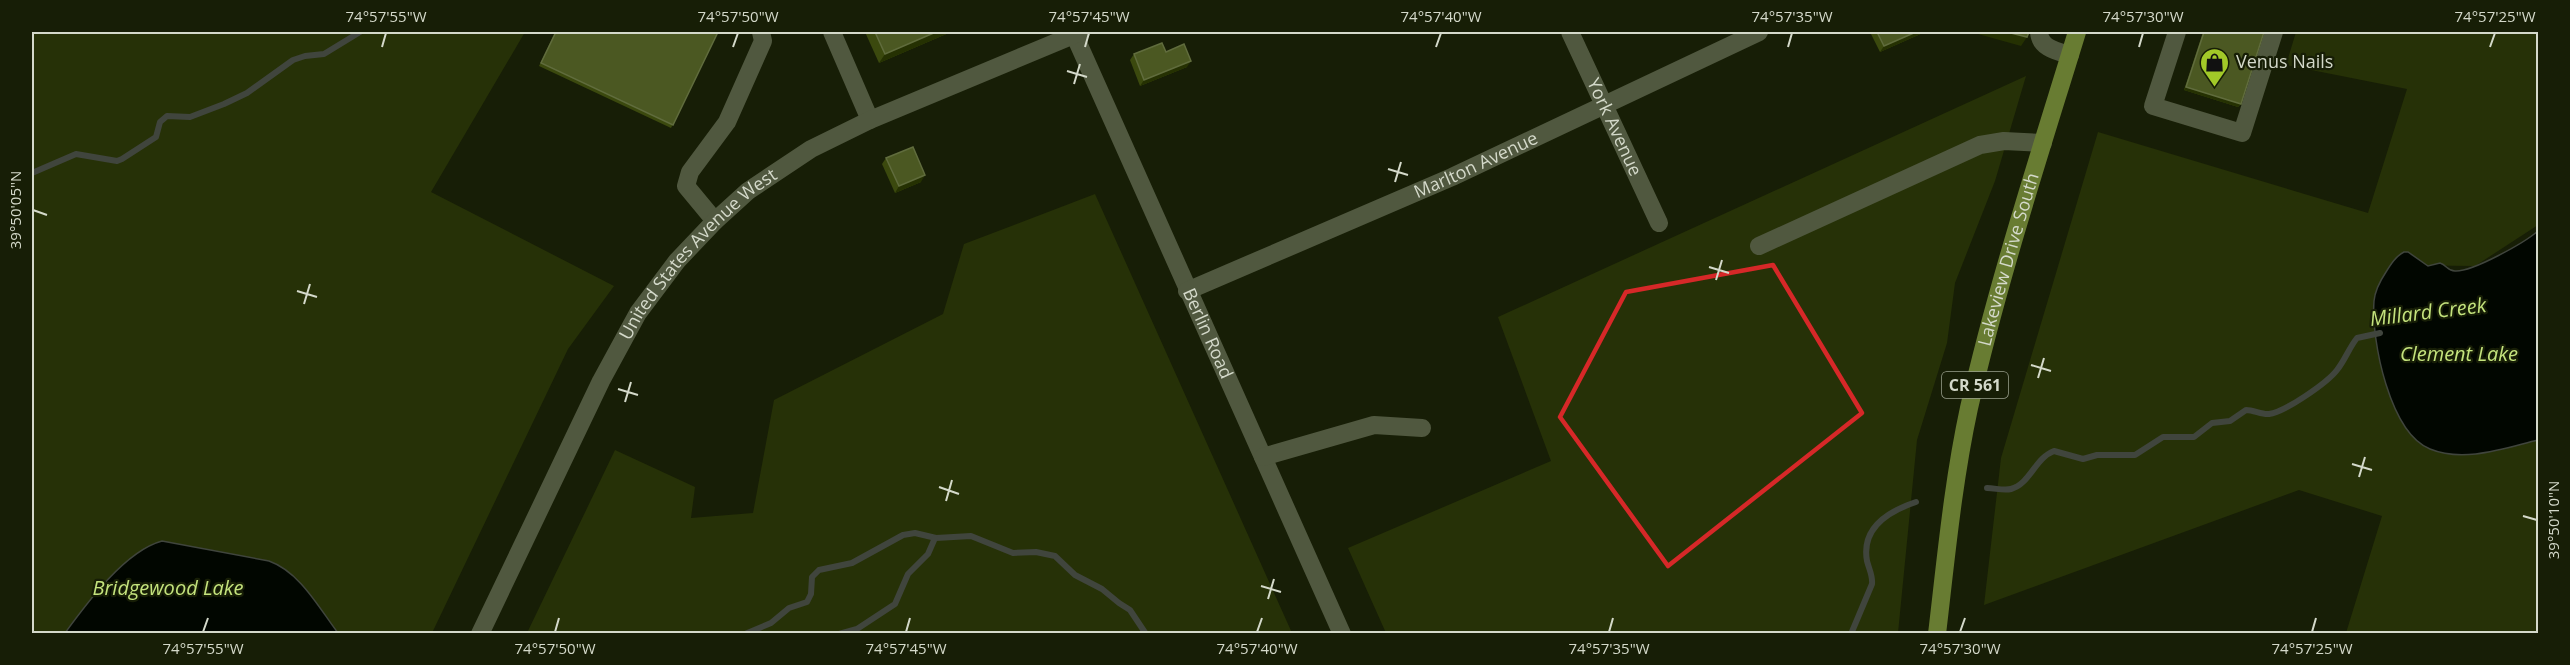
<svg xmlns="http://www.w3.org/2000/svg" width="2570" height="665" font-family="'Open Sans',sans-serif">
<rect width="100%" height="100%" fill="#171e06"/>
<g fill="#263107">
<polygon points="32,32 525,32 431,192 614,286 568,349 432,633 32,633"/>
<polygon points="2296,32 2538,32 2538,225 2475,266 2390,265 2538,438 2538,633 2346,633 2382,516 2299,490 1984,605 2001,458 2098,132 2368,213 2407,89 2286,65"/>
<polygon points="2026,76 1995,181 1955,283 1947,343 1917,440 1898,633 1386,633 1348,548 1551,461 1498,317"/>
<polygon points="1095,194 1292,633 527,633 615,450 695,487 691,518 753,513 774,400 943,314 964,244"/>
</g>
<g fill="#010600" stroke="#40453d" stroke-width="1.5">
<path d="M2538,231v209c-33,8 -74,23 -108,9 -40,-16 -59,-108 -56,-148 1,-11 6,-20 12,-29 5,-8 10,-16 18,-20h4l20,14 12,-3c7,2 8,9 16,8 18,0 68,-28 82,-40z"/>
<path d="M162,541l107,20c31,11 50,47 69,72h-273c22,-30 60,-82 97,-92z"/>
</g>
<g fill="none" stroke-linecap="round" stroke-linejoin="round">
<g stroke="#40453d" stroke-width="6">
<polyline points="32,173 76,154 117,161 122,159 156,137 160,122 167,116 190,117 224,104 247,93 293,60 305,56 324,54 360,32"/>
<path d="M1987,488c8,0 17,3 24,1 19,-5 24,-31 43,-38l29,8 14,-4h38l28,-18h31l18,-14 18,-2 16,-11c8,0 16,5 23,4 16,-2 58,-31 68,-44 8,-10 12,-22 20,-32l23,-5"/>
<polyline points="745,634 771,623 789,608 807,602 811,594 812,577 819,570 852,563 903,535 915,533 936,538 971,536 1013,553 1036,552 1055,556 1075,575 1102,589 1119,603 1130,610 1146,634"/>
<polyline points="839,634 857,629 895,604 908,574 928,554 935,538"/>
<path d="M1851,634l21,-50c1,-8 -3,-15 -5,-23 -6,-33 22,-50 49,-59"/>
</g>
<g stroke="#50583f" stroke-width="18">
<polyline points="832,32 870,120"/>
<path id="s1" d="M1570,32l89,191"/>
<path d="M2039,32c1,16 17,19 31,23"/>
<polyline points="2177,32 2153,106 2242,133 2274,32"/>
<path id="s2" d="M1074,34l268,600"/>
<polyline points="715,221 686,186 690,172 727,122 763,41 761,32"/>
<polyline points="1759,246 1980,145 2004,141 2043,143"/>
<path id="s3" d="M1187,291l265,-114 307,-145"/>
<polyline points="1263,457 1374,425 1422,428"/>
<path id="s4" d="M480,634l121,-253 37,-68 39,-52 38,-40 33,-30 63,-42 59,-29 211,-88"/>
</g>
<path stroke="#687c32" stroke-width="18" id="s5" d="M1937,634c9,-76 16,-152 32,-226 29,-127 70,-252 108,-376"/>
</g>
<g fill="#3b490e">
<polygon points="555,32 718,32 671,128 539,66"/>
<polygon points="865,32 951,32 879,63"/>
<polygon points="1870,32 1925,32 1880,52"/>
<polygon points="2203,32 2264,32 2241,104 2238,107 2184,90"/>
<polygon points="1166,52 1187,67 1140,86 1130,60 1134,54"/>
<polygon points="886,158 921,182 895,193 882,164"/>
</g>
<g fill="#253102">
<polygon points="936,32 951,32 879,63 885,54"/>
<polygon points="1916,32 1925,32 1880,52 1884,46"/>
<polygon points="1971,32 2007,32 2027,37 2021,46"/>
<polygon points="1191,61 1187,67 1140,86 1144,80"/>
<polygon points="2186,87 2241,104 2238,107 2184,90"/>
<polygon points="925,175 921,182 895,193 899,186"/>
</g>
<g fill="#4b5822" stroke="#606c3d" stroke-width="1.5">
<polygon points="556,32 718,32 673,125 541,63"/>
<polygon points="875,32 936,32 885,54"/>
<polygon points="1877,32 1916,32 1884,46"/>
<polygon points="2007,32 2029,32 2027,37"/>
<polygon points="2204,32 2264,32 2241,104 2186,87"/>
<polygon points="1162,43 1166,52 1184,44 1191,61 1144,80 1134,54"/>
<polygon points="913,147 925,175 899,186 886,158"/>
</g>
<path fill="none" stroke="#d62828" stroke-width="4.5" stroke-linejoin="round" d="M1773,265l89,148 -194,153 -108,-149 66,-125z"/>
<path fill="none" stroke="#d4d9ca" stroke-width="2" d="M382,47l4,-14M733,47l5,-14M1085,47l4,-14M1436,47l5,-14M1788,47l4,-14M2139,47l4,-14M2490,47l5,-14M1067,71l20,6M1074,84l6,-20M1388,169l20,6M1395,182l6,-20M33,210l14,5M1709,267l20,6M1716,280l6,-20M297,291l20,6M304,304l6,-20M2031,365l20,6M2038,378l6,-20M618,389l20,6M625,402l6,-20M2352,464l20,6M2359,477l6,-20M939,487l20,7M946,501l6,-21M2523,516l14,4M1261,586l20,6M1268,599l6,-20M203,632l5,-14M555,632l4,-14M906,632l4,-14M1257,632l5,-14M1609,632l4,-14M1960,632l5,-14M2312,632l4,-14"/>
<defs>
<symbol id="shop-pin" viewBox="-11 -11 22 30"><path d="M0 17L-7.5 6A9.5 9.5 0 1 1 7.5 6Z" fill="#a2c928" stroke="#171e06"/><path d="M-5-2.5h2.3a2.7 3.5 0 0 1 5.4 0H5L5.5 6h-11ZM-1.5-2.5h3a1.5 2.3 0 0 0-3 0Z" fill="#111"/></symbol>
</defs>
<g fill-rule="evenodd">
<use href="#shop-pin" x="2198" y="46" width="33" height="45"/>
</g>
<g text-anchor="middle" stroke-width="4.5" stroke-linejoin="round" paint-order="stroke">
<rect fill="#171e06" stroke="#9ba18f" stroke-width="1.5" x="1942" y="372" width="66" height="26" rx="4.5"/>
<g font-size="16" font-weight="bold" fill="#d4d9ca">
<text x="1975" y="391">CR 561</text>
</g>
<g font-size="18" fill="#d4d9ca" stroke="#171e06" text-anchor="start">
<text x="2236" y="68">Venus Nails</text>
</g>
<g font-size="18" fill="#d4d9ca" stroke="#171e06">
<text dy="6" stroke="none"><textPath href="#s1" startOffset="105">York Avenue</textPath></text>
<text dy="6" stroke="none"><textPath href="#s3" startOffset="315">Marlton Avenue</textPath></text>
<text dy="6" stroke="none"><textPath href="#s4" startOffset="442">United States Avenue West</textPath></text>
<text dy="6" stroke="none"><textPath href="#s5" startOffset="382">Lakeview Drive South</textPath></text>
<text dy="6" stroke="none"><textPath href="#s2" startOffset="328">Berlin Road</textPath></text>
</g>
<g font-size="20" font-style="italic" fill="#c4e37d" stroke="#171e06">
<text transform="translate(2428 312) rotate(-7)" y="7">Millard Creek</text>
<text x="2459" y="361">Clement Lake</text>
<text x="168" y="595">Bridgewood Lake</text>
</g>
</g>
<rect width="2570" height="665" fill="none" stroke="#171e06" stroke-width="66"/>
<rect x="33" y="33" width="2504" height="599" fill="none" stroke="#d4d9ca" stroke-width="2"/>
<g font-size="15" text-anchor="middle" fill="#d4d9ca">
<text x="386" y="22">74°57'55"W</text>
<text x="738" y="22">74°57'50"W</text>
<text x="1089" y="22">74°57'45"W</text>
<text x="1441" y="22">74°57'40"W</text>
<text x="1792" y="22">74°57'35"W</text>
<text x="2143" y="22">74°57'30"W</text>
<text x="2495" y="22">74°57'25"W</text>
<text transform="translate(16 210) rotate(-90)" y="5">39°50'05"N</text>
<text transform="translate(2554 520) rotate(-90)" y="5">39°50'10"N</text>
<text x="203" y="654">74°57'55"W</text>
<text x="555" y="654">74°57'50"W</text>
<text x="906" y="654">74°57'45"W</text>
<text x="1257" y="654">74°57'40"W</text>
<text x="1609" y="654">74°57'35"W</text>
<text x="1960" y="654">74°57'30"W</text>
<text x="2312" y="654">74°57'25"W</text>
</g>
</svg>
